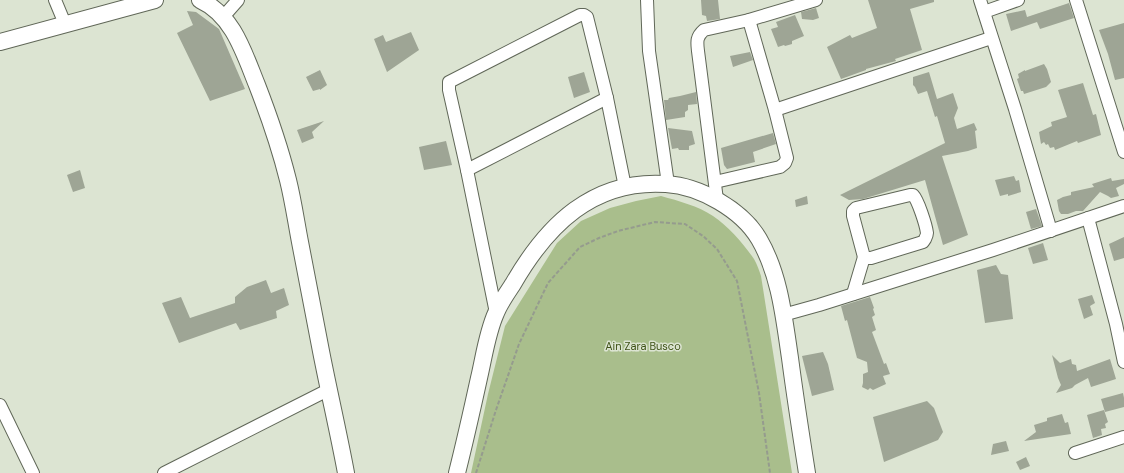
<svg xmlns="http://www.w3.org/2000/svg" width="1124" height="473" font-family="'DM Sans',sans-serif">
<rect width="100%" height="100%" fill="#dce4d2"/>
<path fill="#a9be8c" d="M661,196c18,5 37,10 52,20 16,11 30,27 41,43 3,5 5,11 7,17l31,197h-321l17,-79 17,-68 52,-83 24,-22 29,-13 26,-7z"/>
<g fill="#9ea595">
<polygon points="701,0 718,0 720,19 707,21 706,16 702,15"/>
<polygon points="868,0 934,0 934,2 910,9 922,50 895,59 896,61 866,69 866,70 841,79 827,47 850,35 852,38 877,28"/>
<polygon points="1069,3 1074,18 1040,29 1037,22 1011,31 1006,14 1025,10 1027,17"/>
<polygon points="816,8 819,18 813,20 802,19 801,12"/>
<polygon points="187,11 196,12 219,29 245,89 210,101 177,33 193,25"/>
<polygon points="795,15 804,36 792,41 792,44 785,46 784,45 778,47 771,29 778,27 776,22"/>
<polygon points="1124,23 1124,78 1115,80 1108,54 1099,30"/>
<polygon points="411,32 419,50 387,72 374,39 383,35 386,42"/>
<polygon points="750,52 753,60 733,67 730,56"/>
<polygon points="1044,64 1047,69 1051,82 1046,87 1024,94 1023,91 1021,91 1017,79 1019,78 1018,74 1025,70 1025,71"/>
<polygon points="320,70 327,85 320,90 320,89 313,91 306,77"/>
<polygon points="584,72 590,92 574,98 568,77"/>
<polygon points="929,72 937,99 953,93 958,108 954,118 957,129 974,123 977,130 975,131 977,148 968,151 942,156 968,235 943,245 925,180 863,199 849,200 840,195 945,143 937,116 935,117 927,91 918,94 915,87 913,85 913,77"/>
<polygon points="1083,83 1093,115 1096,114 1101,135 1078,143 1077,141 1055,150 1054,147 1050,148 1048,144 1046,145 1044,142 1041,144 1039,132 1052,126 1051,122 1067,117 1058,90"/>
<polygon points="696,92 697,104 688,105 688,110 685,112 685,117 666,120 664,100 668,100 669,98 680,96"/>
<polygon points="324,121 312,132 314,138 302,143 297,130"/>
<polygon points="668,128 692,131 695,144 689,146 689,150 679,150 678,148 672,149"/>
<polygon points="773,133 776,144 753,152 755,162 727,169 724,165 721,148"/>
<polygon points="446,141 452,165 424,170 419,147"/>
<polygon points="80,170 85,188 73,192 67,175"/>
<polygon points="1014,176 1016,181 1019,180 1021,192 1008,196 1008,194 1000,196 995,180"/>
<polygon points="1111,178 1112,181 1124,179 1124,184 1116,188 1119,196 1111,198 1108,196 1100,192 1083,211 1076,211 1068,214 1061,214 1059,211 1057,200 1063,197 1071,195 1071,192 1094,187 1092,184"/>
<polygon points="807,196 808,204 796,207 795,200"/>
<polygon points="1036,209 1042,226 1031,229 1026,212"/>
<polygon points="1124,237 1124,258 1114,261 1109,244"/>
<polygon points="1043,243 1048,260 1033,264 1028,248"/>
<polygon points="996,265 1001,274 1008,275 1013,319 985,323 977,270"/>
<polygon points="266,280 271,293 284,288 289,305 276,311 277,318 240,330 236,323 179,343 162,303 181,297 190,318 235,303 235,297 247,287"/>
<polygon points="1092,295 1095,303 1090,306 1093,315 1084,319 1078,299"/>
<polygon points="870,297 874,308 873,309 875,315 872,317 876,330 872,332 884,364 886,363 890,374 883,376 886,384 873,390 870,388 868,390 862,387 863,383 863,374 868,372 867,362 857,358 847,320 845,321 841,306"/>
<polygon points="823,352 828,364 834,390 812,396 802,356"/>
<polygon points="1052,355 1060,363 1071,359 1072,364 1076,365 1077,371 1110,359 1116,379 1091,387 1088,378 1075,385 1072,388 1056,393 1061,385 1058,378"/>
<polygon points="1123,393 1124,398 1124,407 1105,412 1101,399"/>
<polygon points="927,401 934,408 943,432 938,440 884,462 873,417"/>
<polygon points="1104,410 1108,422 1105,424 1106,428 1101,429 1102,435 1093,438 1087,415"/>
<polygon points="1062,414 1065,423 1068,422 1071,434 1024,441 1036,432 1034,425 1047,421 1047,418"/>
<polygon points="1006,441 1009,451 991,455 993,444"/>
<polygon points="1026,457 1030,466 1020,470 1016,462"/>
</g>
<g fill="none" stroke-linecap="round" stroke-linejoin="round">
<defs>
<g id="minor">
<polyline points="55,0 65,24"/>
<polyline points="647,0 649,51 668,184"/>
<polyline points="980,0 1015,109 1051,231"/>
<polyline points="1076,0 1124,152"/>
<polyline points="984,12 1018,0"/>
<polyline points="223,17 238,0"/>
<polyline points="775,110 991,38"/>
<polyline points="467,170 607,98"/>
<polyline points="715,182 780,167 785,163 787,158 775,110 749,20"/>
<path d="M910,195h3c5,5 13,30 14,38 0,2 -1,4 -2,6l-2,3 -52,16h-4l-3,-1 -11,-41v-5l3,-3z"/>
<path d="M717,200l-19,-149c-1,-9 -2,-14 6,-21l45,-10 67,-20"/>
<polyline points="1088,218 1116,324 1124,362"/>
<polyline points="853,294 864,257"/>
<polyline points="496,313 467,170 449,90 449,82 580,15 584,15 587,17 607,98 625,187"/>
<polyline points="783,315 819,305 993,250 1124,206"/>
<polyline points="0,405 33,473"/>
<polyline points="1075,453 1124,437"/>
<polyline points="164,473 328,390"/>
</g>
<g id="major">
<path d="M200,0c33,15 44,53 57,85 12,31 23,63 31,95 5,20 8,41 12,62 7,35 13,69 20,104 8,42 18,84 26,127"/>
<polyline points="0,42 155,0"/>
<path d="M457,473c8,-32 15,-63 22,-95 5,-21 8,-45 17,-65 4,-10 11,-20 17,-29 34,-59 80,-105 153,-100 34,2 76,26 93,55 21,36 25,79 31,119 5,38 11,77 17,115"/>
</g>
</defs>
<use href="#minor" stroke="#606758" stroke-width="14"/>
<use href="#major" stroke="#606758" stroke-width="18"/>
<polyline stroke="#959b8e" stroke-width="2" stroke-dasharray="4 2" stroke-linecap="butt" points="476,473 496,410 519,344 548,283 580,247 599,238 618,231 655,222 685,224 703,236 717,249 737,281 759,393 770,473"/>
<use href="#minor" stroke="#fff" stroke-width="12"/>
<use href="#major" stroke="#fff" stroke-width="16"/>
</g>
<g text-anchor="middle" stroke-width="3" stroke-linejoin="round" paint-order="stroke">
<g font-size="11" fill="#3e5217" stroke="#dce4d2">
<text x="643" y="350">Ain Zara Busco</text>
</g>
</g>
</svg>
